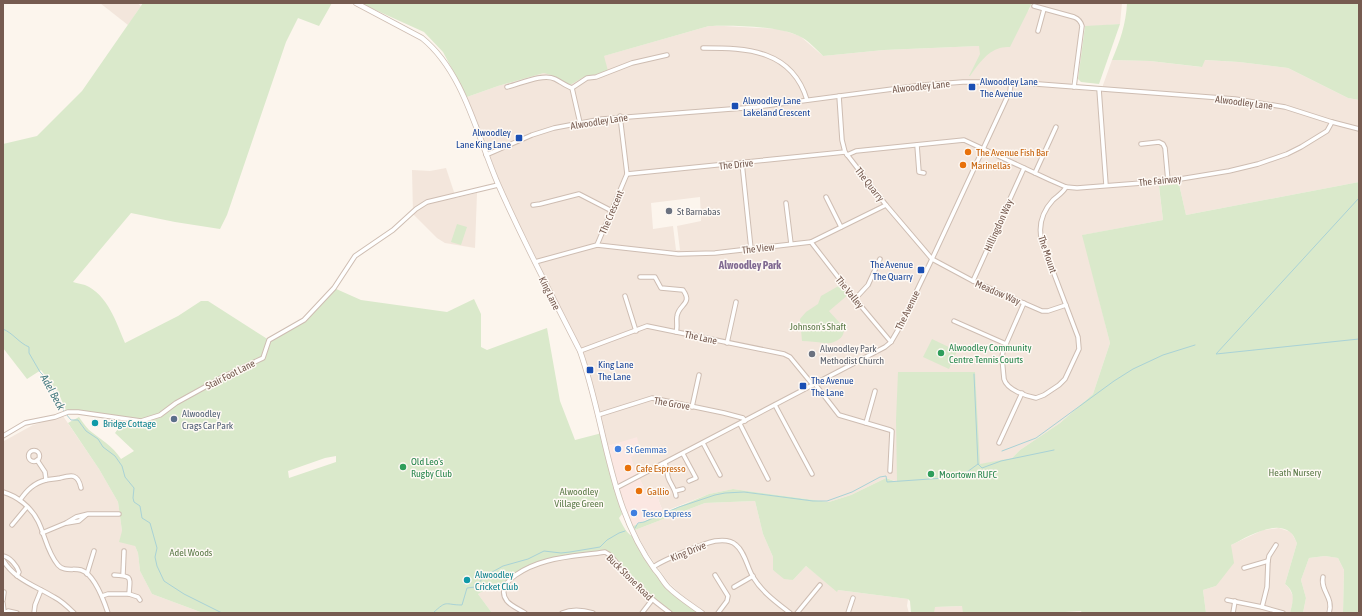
<svg xmlns="http://www.w3.org/2000/svg" width="1362" height="616" font-family="'Asap Condensed',sans-serif">
<rect width="100%" height="100%" fill="#fcf5ed"/>
<g fill="#f3e6dc" fill-rule="evenodd">
<polygon points="100,3 137,3 141,6 128,25"/>
<path d="M1032,3h90l-2,21 -38,3 -12,62 33,3v-7l9,-25 38,1 51,6 3,-7 35,2 49,6 60,30 11,2v82l-173,33 -7,-31 -20,3 4,33 -80,15 27,108 -17,51 -33,29 -40,27 -8,8 -114,24 -12,-4 -35,17 -22,7 -96,-13 -24,5 -46,18 -6,-16 -7,4 -14,-28 -6,-15 7,-19 -29,8 -23,-89 -80,-162 -38,-98 31,-11 211,-60h15l55,3 21,7 23,20 61,-6 95,-4 50,-36zM700,197l1,24 -24,5 3,24h-4l-3,-24 -20,3 -2,-26z"/>
<polygon points="446,168 456,198 477,193 475,248 445,243 437,238 413,214 412,170 430,171"/>
<polygon points="63,416 99,469 118,502 122,531 135,546 138,553 140,571 152,594 203,613 3,613 3,444 4,441 33,425"/>
<polygon points="755,501 763,534 773,557 773,570 793,580 806,566 837,591 838,590 908,599 907,606 909,613 706,613 680,594 668,582 646,551 635,530 705,503"/>
<polygon points="1279,528 1291,532 1297,543 1285,584 1289,588 1294,598 1290,613 1206,613 1203,590 1216,586 1231,545 1263,530"/>
<polygon points="605,552 670,613 492,613 478,594 490,586 505,584 513,577 547,561"/>
<polygon points="1325,556 1338,558 1344,570 1343,613 1303,613 1306,598 1301,580 1309,558"/>
<polygon points="963,606 963,613 934,613 934,607"/>
</g>
<polygon fill="#fbe7e2" points="637,437 641,452 631,457 636,472 650,499 657,496 663,512 633,526 620,494 608,446"/>
<g fill="#dae9cb" fill-rule="evenodd">
<path d="M143,3h189l-13,23 -21,-8 -12,24 -59,173 -7,14 -45,-7 -44,-9 -58,69c3,1 8,2 12,3 23,10 31,37 40,58l53,-27 23,-15h7l61,39 35,-20 30,-32 27,12 86,12 27,-13 7,15v33l6,3 60,-22 13,73 15,39 27,-7 7,35 13,46 -3,4c4,8 8,17 17,20l32,49 34,26h-32l-18,-13 -47,-48 -58,9 -21,9 -21,14 -15,3 -12,7 14,19h-289l-51,-19 -12,-23 -2,-18 -3,-7 -16,-4 3,-11 -4,-29 -19,-33 -31,-46 11,-6c3,4 6,9 10,13 11,9 24,16 32,29l13,-8 -19,-18 11,-15 -60,-7 -7,-17 -18,-24 -14,9 -24,-31v-204l34,-8 45,-45zM336,456v6l-47,16 -1,-7 37,-13z"/>
<path d="M360,3h672l-22,44c-4,0 -7,0 -10,1 -13,3 -23,18 -30,28h-1l11,-22 -1,-8 -95,4 -61,6c-7,-7 -15,-16 -24,-20 -20,-10 -67,-11 -90,-10l-105,30 4,15 -26,7 -12,7 -8,-3 -11,-7 -7,-2 -46,13 -31,11 -24,-45 -19,-20z"/>
<path d="M1127,3h232v97l-11,-2 -60,-30 -49,-6 -34,-2 -3,7 -52,-6 -38,-1c8,-19 14,-36 15,-57z"/>
<polygon points="1120,24 1099,84 1081,82 1078,79 1085,26"/>
<path d="M1359,182v431h-16l1,-43 -6,-12 -13,-2 -16,2 -8,22 5,18 -3,15h-13c3,-12 6,-20 -5,-29l12,-41c-2,-4 -4,-9 -7,-11 -16,-12 -43,5 -59,13l3,18 -18,23 -13,4 3,23h-124l-1,-2 -32,2h-86l-1,-7 -27,1 -1,6h-23l-1,-12 -2,-2 -70,-9 -1,2 -31,-26 -13,14 -9,-1 -11,-9v-13l-10,-23 -8,-33 -50,2 -70,27 -2,-4 76,-32 24,-5 96,13 22,-7 35,-17 11,4 -1,-62 2,-48h77l5,92 32,-6 8,-8 40,-27 33,-29 17,-51 -28,-108 81,-15 -4,-34 20,-2 7,31z"/>
<polygon points="457,224 467,227 461,245 451,242"/>
<path d="M842,284l7,10 -20,17c4,5 11,11 14,17 4,10 -11,17 -19,15 -8,-1 -14,-2 -22,-2l-2,-22 6,-7 12,-8 3,-8z"/>
<polygon points="932,339 957,351 949,369 923,357"/>
</g>
<g fill="none" stroke-linecap="round" stroke-linejoin="round">
<g stroke="#a9d2d6" stroke-width="1">
<polyline points="1359,198 1216,354 1359,339"/>
<path d="M3,329c10,4 16,14 26,18v6l11,19 7,7 2,8 8,8 7,16"/>
<polyline points="974,374 978,464 982,468 1001,461 1054,450"/>
<polyline points="66,414 71,420 78,420 86,431 98,439 103,447 115,456 122,466 125,477 134,488 133,498 134,502 140,506 142,518 150,523 157,548 155,557 157,566 164,581 184,594 222,613"/>
<polyline points="1002,451 1036,438 1114,381 1133,369 1163,355 1195,345"/>
<polyline points="635,528 638,523 644,522 679,507 715,495 725,493 744,492 813,501 827,501 852,492 880,477 886,476 887,482 944,478 967,472 978,464"/>
<path d="M433,613c15,-14 11,-8 29,-8l5,-17 8,-1 10,-11 18,-10 25,-7 16,-8 17,2 9,-1 30,-5 7,-7 12,-7 6,-2"/>
</g>
<defs>
<g id="minor">
<path d="M1034,6l40,11c5,2 7,5 8,9l-8,61"/>
<polyline points="1038,31 1044,9"/>
<path d="M703,48c45,0 89,2 104,52"/>
<path d="M507,87c13,-3 36,-14 48,-8 6,3 11,7 17,9l8,35"/>
<polyline points="572,88 587,78 596,77 632,63 667,55"/>
<polyline points="1099,89 1106,185"/>
<polyline points="839,96 842,140 845,152 886,205 932,259 973,281 1042,311 1048,311 1066,305"/>
<polyline points="1141,144 1159,142 1163,144 1165,148 1168,181"/>
<polyline points="917,145 919,172 924,173"/>
<polyline points="486,155 532,135 554,128 602,119 757,107 923,85 963,82 1011,82 1235,99 1285,107 1332,122 1359,129"/>
<polyline points="847,155 856,151 964,140 1050,180 1066,187 1077,188 1168,181 1229,171 1258,164 1287,154 1301,147 1327,131 1332,122"/>
<polyline points="742,163 751,249"/>
<polyline points="1035,173 1056,127"/>
<polyline points="627,174 845,152"/>
<polyline points="826,197 841,227"/>
<polyline points="786,203 791,244"/>
<polyline points="533,205 540,204 579,194 612,211"/>
<polyline points="811,242 855,299 891,342"/>
<polyline points="597,245 678,254 715,253 811,242 886,205"/>
<polyline points="535,262 597,245 627,174 620,116"/>
<path d="M640,277h15l6,11 22,2c10,14 -4,14 -6,26 -1,5 1,11 -1,16"/>
<polyline points="973,281 1024,168"/>
<polyline points="625,296 636,331"/>
<polyline points="855,299 868,285 880,259"/>
<path d="M1024,303l-21,48 -1,7 2,21c3,11 22,17 32,19l8,-3 15,-10 6,-6 14,-30 -1,-12 -36,-95c-4,-15 0,-30 11,-42 4,-4 10,-7 13,-13"/>
<polyline points="954,321 1006,344"/>
<polyline points="727,343 736,302"/>
<polyline points="580,351 647,326 784,354 790,357 813,385"/>
<polyline points="815,384 839,415 890,430 892,431 890,471"/>
<polyline points="775,405 812,474"/>
<polyline points="692,407 699,375"/>
<polyline points="598,415 652,398 724,413 743,418 745,421"/>
<polyline points="866,423 875,391"/>
<polyline points="740,424 768,479"/>
<polyline points="3,436 25,423 55,417 68,412 78,412 141,421 160,415 176,403 223,377 263,358 269,340 304,320 334,288 355,256 393,230 416,209 427,202 498,185"/>
<polyline points="703,443 720,475"/>
<polyline points="999,443 1022,393"/>
<circle cx="34" cy="456" r="5.5"/>
<polyline points="683,454 696,478 689,481"/>
<path d="M665,463c2,5 2,9 3,14 2,7 7,11 8,19"/>
<path d="M46,480c5,-1 9,-1 14,-2 11,-3 18,-5 21,10"/>
<polyline points="616,488 885,347 891,342 898,330 932,259 1010,91 1011,82"/>
<polyline points="675,491 683,489"/>
<path d="M3,492c14,4 28,15 35,29 7,14 9,31 20,44 6,7 15,3 23,5 13,4 23,31 27,43"/>
<path d="M20,500c7,-10 14,-17 26,-20l-1,-8 -8,-12"/>
<polyline points="67,523 79,521 86,515"/>
<polyline points="12,525 27,507"/>
<polyline points="42,533 66,523 76,517 88,514 119,514"/>
<path d="M3,556c7,1 14,10 16,16l-2,4"/>
<path d="M3,560c12,20 33,26 51,37 8,4 14,10 20,16"/>
<path d="M653,567c12,-8 49,-23 62,-26 7,-1 16,-1 21,4 9,7 11,22 17,32 9,15 23,25 37,36"/>
<polyline points="1244,568 1268,561"/>
<polyline points="87,574 94,551"/>
<polyline points="123,575 124,551"/>
<polyline points="715,575 728,596 727,601 718,613"/>
<path d="M1323,577c-3,14 11,20 6,36"/>
<polyline points="734,587 753,576"/>
<polyline points="129,594 138,597 140,600"/>
<path d="M102,596l6,-2h21c1,-17 4,-18 -15,-19"/>
<polyline points="3,600 4,592"/>
<polyline points="1227,600 1262,607 1283,613"/>
<polyline points="3,603 4,612"/>
<polyline points="1262,607 1267,587 1268,561 1269,556 1276,545"/>
<polyline points="3,613 8,611 17,613"/>
<polyline points="34,613 35,605 41,590"/>
<path d="M525,613c-6,-4 -14,-7 -18,-12 -15,-20 25,-36 40,-40 18,-5 39,-6 58,-9 9,4 13,14 19,21 14,15 30,28 46,40"/>
<path d="M562,613c10,-4 21,-3 31,0"/>
<polyline points="642,613 652,600"/>
<polyline points="797,613 820,585"/>
<polyline points="848,613 853,598"/>
<polyline points="1233,613 1235,601"/>
</g>
<path id="tertiary" d="M356,3l66,35c42,34 55,98 76,146 25,57 54,112 82,167 26,73 28,155 75,219 5,5 8,12 13,17 10,10 23,18 34,26"/>
</defs>
<use href="#minor" stroke="#cebdb2" stroke-width="5.5"/>
<use href="#tertiary" stroke="#cebdb2" stroke-width="6"/>
<use href="#minor" stroke="#fff" stroke-width="3.5"/>
<use href="#tertiary" stroke="#fff" stroke-width="4.5"/>
</g>
<g fill="#1a4fb4" stroke="#fef9f4" stroke-width="1.5">
<rect x="968" y="83" width="8" height="8" rx="2"/>
<rect x="731" y="102" width="8" height="8" rx="2"/>
<rect x="515" y="134" width="8" height="8" rx="2"/>
<rect x="917" y="266" width="8" height="8" rx="2"/>
<rect x="586" y="366" width="8" height="8" rx="2"/>
<rect x="799" y="382" width="8" height="8" rx="2"/>
</g>
<g fill="#e8710a" stroke="#fef9f4" stroke-width="1.5">
<circle cx="968" cy="152" r="4"/>
<circle cx="963" cy="165" r="4"/>
<circle cx="628" cy="468" r="4"/>
<circle cx="639" cy="491" r="4"/>
</g>
<g fill="#6b7280" stroke="#fef9f4" stroke-width="1.5">
<circle cx="669" cy="211" r="4"/>
<circle cx="812" cy="354" r="4"/>
</g>
<g fill="#2e9e5b" stroke="#fef9f4" stroke-width="1.5">
<circle cx="941" cy="353" r="4"/>
<circle cx="403" cy="467" r="4"/>
<circle cx="931" cy="474" r="4"/>
</g>
<circle fill="#5c6f8a" stroke="#fef9f4" stroke-width="1.5" cx="174" cy="419" r="4"/>
<g fill="#0f9aa8" stroke="#fef9f4" stroke-width="1.5">
<circle cx="95" cy="423" r="4"/>
<circle cx="467" cy="580" r="4"/>
</g>
<g fill="#3f7fe0" stroke="#fef9f4" stroke-width="1.5">
<circle cx="618" cy="449" r="4"/>
<circle cx="634" cy="513" r="4"/>
</g>
<g text-anchor="middle" stroke-width="3" stroke-linejoin="round" paint-order="stroke">
<g font-size="10" fill="#164399" stroke="#fef9f4" text-anchor="start">
<text x="980" y="85">Alwoodley Lane<tspan x="980" dy="12">The Avenue</tspan></text>
<text x="743" y="104">Alwoodley Lane<tspan x="743" dy="12">Lakeland Crescent</tspan></text>
<text x="511" y="136" text-anchor="end">Alwoodley<tspan x="511" dy="12">Lane King Lane</tspan></text>
<text x="913" y="268" text-anchor="end">The Avenue<tspan x="913" dy="12">The Quarry</tspan></text>
<text x="598" y="368">King Lane<tspan x="598" dy="12">The Lane</tspan></text>
<text x="811" y="384">The Avenue<tspan x="811" dy="12">The Lane</tspan></text>
</g>
<g font-size="10" fill="#765b50" stroke="#fef9f4">
<text transform="translate(921 86) rotate(-6)" y="4">Alwoodley Lane</text>
<text transform="translate(1244 102) rotate(7)" y="4">Alwoodley Lane</text>
<text transform="translate(599 121) rotate(-9)" y="4">Alwoodley Lane</text>
<text transform="translate(736 164) rotate(-6)" y="4">The Drive</text>
<text transform="translate(1160 180) rotate(-6)" y="4">The Fairway</text>
<text transform="translate(870 184) rotate(52)" y="4">The Quarry</text>
<text transform="translate(611 212) rotate(-67)" y="4">The Crescent</text>
<text transform="translate(998 225) rotate(-66)" y="4">Hillingdon Way</text>
<text transform="translate(758 248) rotate(-6)" y="4">The View</text>
<text transform="translate(1048 254) rotate(71)" y="4">The Mount</text>
<text transform="translate(850 292) rotate(51)" y="4">The Valley</text>
<text transform="translate(998 292) rotate(23)" y="4">Meadow Way</text>
<text transform="translate(550 293) rotate(64)" y="4">King Lane</text>
<text transform="translate(907 310) rotate(-64)" y="4">The Avenue</text>
<text transform="translate(701 337) rotate(12)" y="4">The Lane</text>
<text transform="translate(230 374) rotate(-27)" y="4">Stair Foot Lane</text>
<text transform="translate(672 403) rotate(10)" y="4">The Grove</text>
<text transform="translate(688 551) rotate(-22)" y="4">King Drive</text>
<text transform="translate(630 577) rotate(45)" y="4">Buck Stone Road</text>
</g>
<g font-size="10" fill="#c56008" stroke="#fef9f4" text-anchor="start">
<text x="976" y="156">The Avenue Fish Bar</text>
<text x="971" y="169">Marinellas</text>
<text x="636" y="472">Cafe Espresso</text>
<text x="647" y="495">Gallio</text>
</g>
<g font-size="10" fill="#5b616d" stroke="#fef9f4" text-anchor="start">
<text x="677" y="215">St Barnabas</text>
<text x="820" y="352">Alwoodley Park<tspan x="820" dy="12">Methodist Church</tspan></text>
</g>
<g font-size="10" fill="#5c7b49" stroke="#fef9f4">
<text x="818" y="330">Johnson's Shaft</text>
<text x="1295" y="476">Heath Nursery</text>
<text x="579" y="495">Alwoodley<tspan x="579" dy="12">Village Green</tspan></text>
<text x="191" y="556">Adel Woods</text>
</g>
<g font-size="10" fill="#27864d" stroke="#fef9f4" text-anchor="start">
<text x="949" y="351">Alwoodley Community<tspan x="949" dy="12">Centre Tennis Courts</tspan></text>
<text x="411" y="465">Old Leo's<tspan x="411" dy="12">Rugby Club</tspan></text>
<text x="939" y="478">Moortown RUFC</text>
</g>
<g font-size="10" fill="#4e5e75" stroke="#fef9f4" text-anchor="start">
<text x="182" y="417">Alwoodley<tspan x="182" dy="12">Crags Car Park</tspan></text>
</g>
<g font-size="10" fill="#0d838f" stroke="#fef9f4" text-anchor="start">
<text x="103" y="427">Bridge Cottage</text>
<text x="475" y="578">Alwoodley<tspan x="475" dy="12">Cricket Club</tspan></text>
</g>
<g font-size="10" fill="#366cbe" stroke="#fef9f4" text-anchor="start">
<text x="626" y="453">St Gemmas</text>
<text x="642" y="517">Tesco Express</text>
</g>
<g font-size="11" font-weight="bold" fill="#806991" stroke="#fef9f4">
<text x="750" y="269">Alwoodley Park</text>
</g>
<g font-size="11" font-style="italic" fill="#477b80" stroke="#fef9f4">
<text transform="translate(53 392) rotate(61)" y="4">Adel Beck</text>
</g>
</g>
<rect width="1362" height="616" fill="none" stroke="#765b50" stroke-width="8"/>
</svg>
